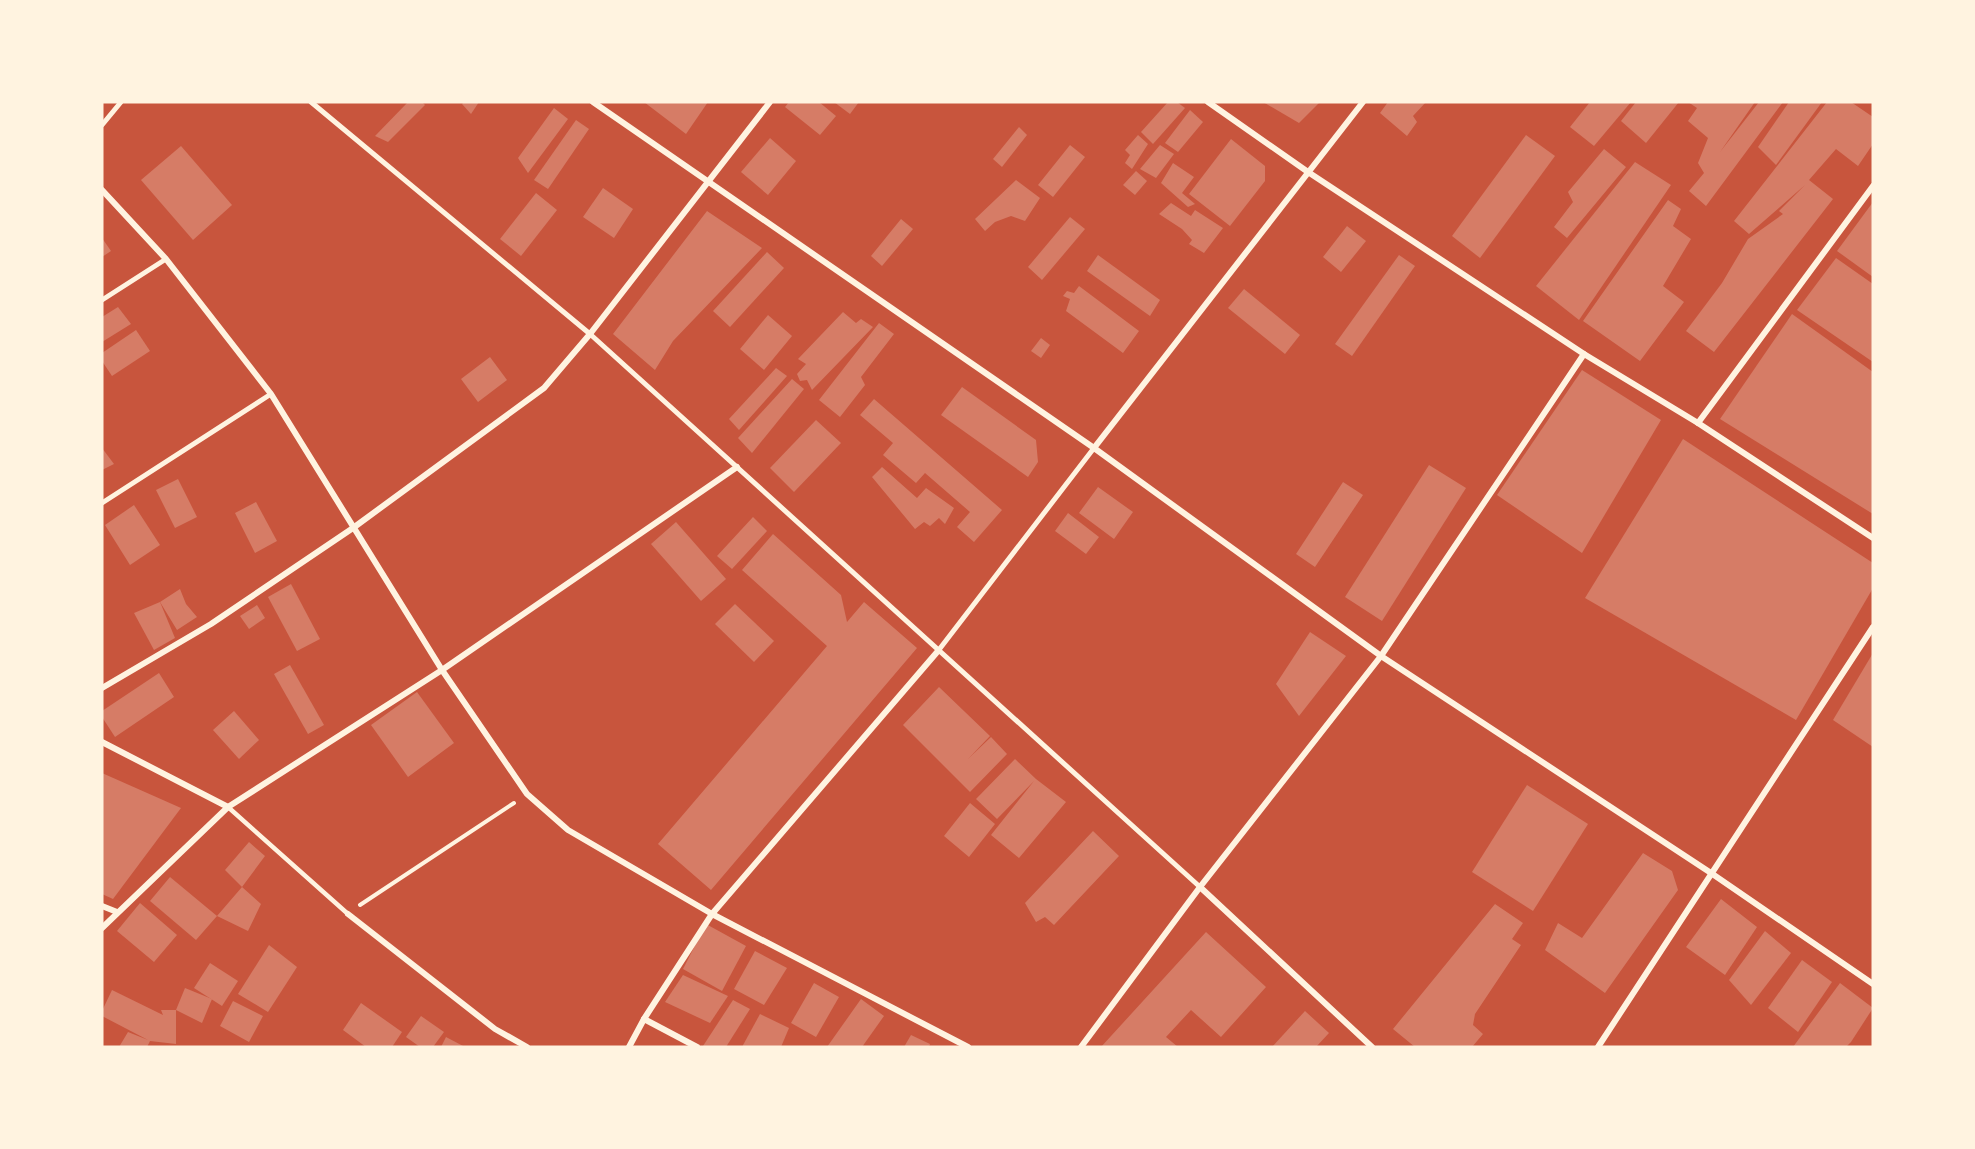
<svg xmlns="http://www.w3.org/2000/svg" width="1975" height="1149" font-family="'Space Grotesk',sans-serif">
<rect width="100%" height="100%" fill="#c8553d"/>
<g fill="#d67c66">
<polygon points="408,102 422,102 425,105 388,142 375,136"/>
<polygon points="464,102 479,102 471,114 462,104"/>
<polygon points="644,102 708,102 686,134"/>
<polygon points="789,102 819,102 836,116 820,135 785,107"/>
<polygon points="834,102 859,102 850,114"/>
<polygon points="1168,102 1177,102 1185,108 1153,144 1141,132"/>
<polygon points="1263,102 1320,102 1299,123"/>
<polygon points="1388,102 1426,102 1413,116 1417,122 1407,136 1380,113"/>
<polygon points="1590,102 1631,102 1594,146 1570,127"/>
<polygon points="1636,102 1679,102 1646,143 1621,121"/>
<polygon points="1688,102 1755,102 1720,152 1759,102 1783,102 1706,206 1689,191 1704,173 1698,163 1708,138 1688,121 1697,108"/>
<polygon points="1789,102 1822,102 1776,165 1758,147"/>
<polygon points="1827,102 1851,102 1873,117 1873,144 1858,166 1836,149 1809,180 1833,199 1714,352 1686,331 1722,283 1748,239 1783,214 1779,211 1805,185 1749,234 1734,221"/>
<polygon points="554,108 568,119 528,173 518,158"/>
<polygon points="1190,110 1203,122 1178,152 1165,143"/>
<polygon points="576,120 589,129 548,189 534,180"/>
<polygon points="1019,127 1027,135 1002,167 993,159"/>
<polygon points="1138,135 1148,144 1132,169 1125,163 1130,155 1125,150"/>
<polygon points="1526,135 1555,156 1480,258 1452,236"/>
<polygon points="770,138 796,161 768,195 741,172"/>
<polygon points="1231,139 1265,166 1265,181 1230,226 1189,194"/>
<polygon points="1070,145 1085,157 1053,197 1038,185"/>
<polygon points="1160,145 1174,154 1156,178 1140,169"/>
<polygon points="181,146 232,205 193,240 141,180"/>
<polygon points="1604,149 1626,167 1567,238 1554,227 1573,202 1568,192"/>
<polygon points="1635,162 1671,185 1579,320 1536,286"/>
<polygon points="1173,163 1194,177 1182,193 1195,204 1188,207 1161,183"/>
<polygon points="1136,171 1147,181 1135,195 1123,185"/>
<polygon points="1016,180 1040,198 1025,221 1011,216 995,222 985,231 975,219"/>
<polygon points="603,188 633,209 614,238 583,217"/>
<polygon points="536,193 557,210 521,256 500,239"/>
<polygon points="1668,200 1681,209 1673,226 1691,239 1663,286 1684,302 1640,361 1583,321"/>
<polygon points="1873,202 1873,277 1837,251"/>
<polygon points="1171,203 1191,216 1195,210 1223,228 1204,253 1189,244 1192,240 1182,229 1159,214"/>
<polygon points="707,211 762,248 673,341 655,370 613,334"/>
<polygon points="1070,217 1085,229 1042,280 1028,267"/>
<polygon points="901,219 913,229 882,266 871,256"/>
<polygon points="1347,226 1366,241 1341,272 1323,257"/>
<polygon points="102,238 111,251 102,257"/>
<polygon points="767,252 784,268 730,327 713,311"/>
<polygon points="1098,255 1160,300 1150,316 1087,271"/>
<polygon points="1399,255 1415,266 1352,356 1335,344"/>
<polygon points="1836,258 1873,284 1873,362 1797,310"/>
<polygon points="1079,286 1139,331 1123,353 1066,311 1070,299 1063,296 1067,291 1074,293"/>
<polygon points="1244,289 1300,335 1285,354 1228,308"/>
<polygon points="118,307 131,324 102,342 102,317"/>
<polygon points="843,312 856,323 861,319 873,327 812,390 807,380 800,381 797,374 806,364 798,359"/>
<polygon points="1792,314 1873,372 1873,514 1720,419"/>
<polygon points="768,315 792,336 764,370 740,349"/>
<polygon points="879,323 894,334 861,377 865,385 840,417 819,400"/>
<polygon points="136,330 150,351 112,376 102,361 102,353"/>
<polygon points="1041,338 1050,345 1041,358 1031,351"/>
<polygon points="490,357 507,380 478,402 461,379"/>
<polygon points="776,368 787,376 739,430 729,419"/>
<polygon points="1582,370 1661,420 1582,553 1497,495"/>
<polygon points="792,379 804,389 752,453 738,438"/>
<polygon points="962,387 1036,440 1038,462 1028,477 941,415"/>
<polygon points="874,399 1002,510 974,542 957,527 970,512 925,473 916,483 883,455 893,443 860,415"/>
<polygon points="816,420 841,443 794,492 770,468"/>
<polygon points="1683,439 1873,563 1873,588 1796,720 1585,598"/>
<polygon points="102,448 114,464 102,470"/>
<polygon points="1429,465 1466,488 1382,621 1345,597"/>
<polygon points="882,467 917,498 926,488 954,508 945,524 939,518 930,526 924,522 915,529 872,477"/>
<polygon points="178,479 197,517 175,528 156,490"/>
<polygon points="1343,482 1363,495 1315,567 1296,554"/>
<polygon points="1098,487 1133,512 1114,539 1079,513"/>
<polygon points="256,502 277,541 255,553 235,513"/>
<polygon points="134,505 160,545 130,565 105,525"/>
<polygon points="1068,513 1099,537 1086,554 1055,531"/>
<polygon points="753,517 767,531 732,569 717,556"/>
<polygon points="676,522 726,579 701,601 651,544"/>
<polygon points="773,534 841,595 847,622 864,602 917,648 711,890 658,844 827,646 742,570"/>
<polygon points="291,584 320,639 297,651 268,597"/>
<polygon points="180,589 186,604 197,617 177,630 160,602"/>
<polygon points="160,602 175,638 154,650 134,613"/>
<polygon points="735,604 774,641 754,662 715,624"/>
<polygon points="257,605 265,618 249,629 240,616"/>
<polygon points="1310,632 1346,656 1299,716 1276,684"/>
<polygon points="1873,653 1873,747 1833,720"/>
<polygon points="290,665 324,725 308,734 274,674"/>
<polygon points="159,673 174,697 115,737 102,717 102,711"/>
<polygon points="939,687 990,736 968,759 991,737 1007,754 970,792 903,725"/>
<polygon points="417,692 454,743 408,777 371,725"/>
<polygon points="234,711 259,740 239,759 213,730"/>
<polygon points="1015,759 1036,779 1066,802 1019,858 991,835 1034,781 997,819 976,799"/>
<polygon points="102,773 181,808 113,899 102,894"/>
<polygon points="1527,785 1588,824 1533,911 1472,872"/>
<polygon points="970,803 995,824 969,857 944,836"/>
<polygon points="1093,831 1119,856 1054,925 1045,917 1036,922 1025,903"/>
<polygon points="249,842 265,856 242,887 261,904 248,931 217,916 242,887 225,870"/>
<polygon points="1643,853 1672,871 1678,890 1605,993 1545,950 1558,923 1582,938"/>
<polygon points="170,877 217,916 196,940 150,901"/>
<polygon points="1721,899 1757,927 1725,975 1686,947"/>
<polygon points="140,903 177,935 154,962 117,931"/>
<polygon points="1495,904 1523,923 1512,939 1521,945 1475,1014 1473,1025 1483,1034 1472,1047 1415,1047 1393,1029"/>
<polygon points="706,924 746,946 722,991 683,969"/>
<polygon points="1765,931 1791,953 1751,1005 1729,980"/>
<polygon points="1206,932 1266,987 1221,1037 1191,1010 1166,1037 1178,1047 1101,1047"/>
<polygon points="269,945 297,967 268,1012 238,994"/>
<polygon points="755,951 787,968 764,1005 734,989"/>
<polygon points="1802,960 1832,982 1798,1032 1768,1008"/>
<polygon points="210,963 238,981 222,1006 194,988"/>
<polygon points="683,975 728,996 710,1023 665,1002"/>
<polygon points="814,983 839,997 816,1037 791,1023"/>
<polygon points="1840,983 1873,1008 1851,1042 1846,1047 1793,1047"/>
<polygon points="185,988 212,999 202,1023 176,1010"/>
<polygon points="112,990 163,1015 161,1010 176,1010 176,1044 150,1041 147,1047 119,1047 128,1032 148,1040 102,1016 102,1011"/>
<polygon points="861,999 884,1016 862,1047 827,1047"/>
<polygon points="733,1000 750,1009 726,1047 703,1046"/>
<polygon points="233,1001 263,1016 249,1042 220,1026"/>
<polygon points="361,1003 402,1032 392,1047 366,1047 343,1030"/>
<polygon points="1305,1011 1329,1033 1316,1047 1272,1047"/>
<polygon points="760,1014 789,1028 781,1047 742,1047"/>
<polygon points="421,1016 444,1032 433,1047 420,1047 406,1037"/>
<polygon points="911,1035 930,1044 929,1047 904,1047"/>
<polygon points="446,1037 465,1047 441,1047"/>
</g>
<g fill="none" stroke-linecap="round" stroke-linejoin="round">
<polyline stroke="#fff3e0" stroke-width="4" points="360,905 514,803"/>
<polyline stroke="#fff3e0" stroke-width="4.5" points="228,807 348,914"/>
<g stroke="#fff3e0" stroke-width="5">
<polyline points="311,102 590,334 1200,887"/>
<polyline points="102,125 121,102"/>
<polyline points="102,300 166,259"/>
<polyline points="102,503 271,394"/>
<polyline points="938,651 1094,448"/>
</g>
<g stroke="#fff3e0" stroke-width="6">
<polyline points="593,102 1094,448 1381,656 1711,873 1873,984"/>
<polyline points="1208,102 1308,172 1584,354 1698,423 1873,538"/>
<polyline points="102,190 166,259 271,394 442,670 527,794 568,830 712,914 968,1047"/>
<polyline points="1698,423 1873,186"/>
<polyline points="1094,448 1363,102"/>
<polyline points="102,688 211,624 353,528 544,388 590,334 770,102"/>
<polyline points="102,742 228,807"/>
<polyline points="1200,887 1372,1047"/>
<polyline points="102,906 117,912"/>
<polyline points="348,914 495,1029 527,1047"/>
<polyline points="102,928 228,807 442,670 737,467"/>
<polyline points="644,1019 697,1047"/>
<polyline points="629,1047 644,1019 712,914 938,651"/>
<polyline points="1081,1047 1200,887 1381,656 1584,354"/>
<polyline points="1598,1047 1873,627"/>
</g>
</g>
<rect width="1975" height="1149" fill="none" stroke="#fff3e0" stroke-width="207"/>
</svg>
